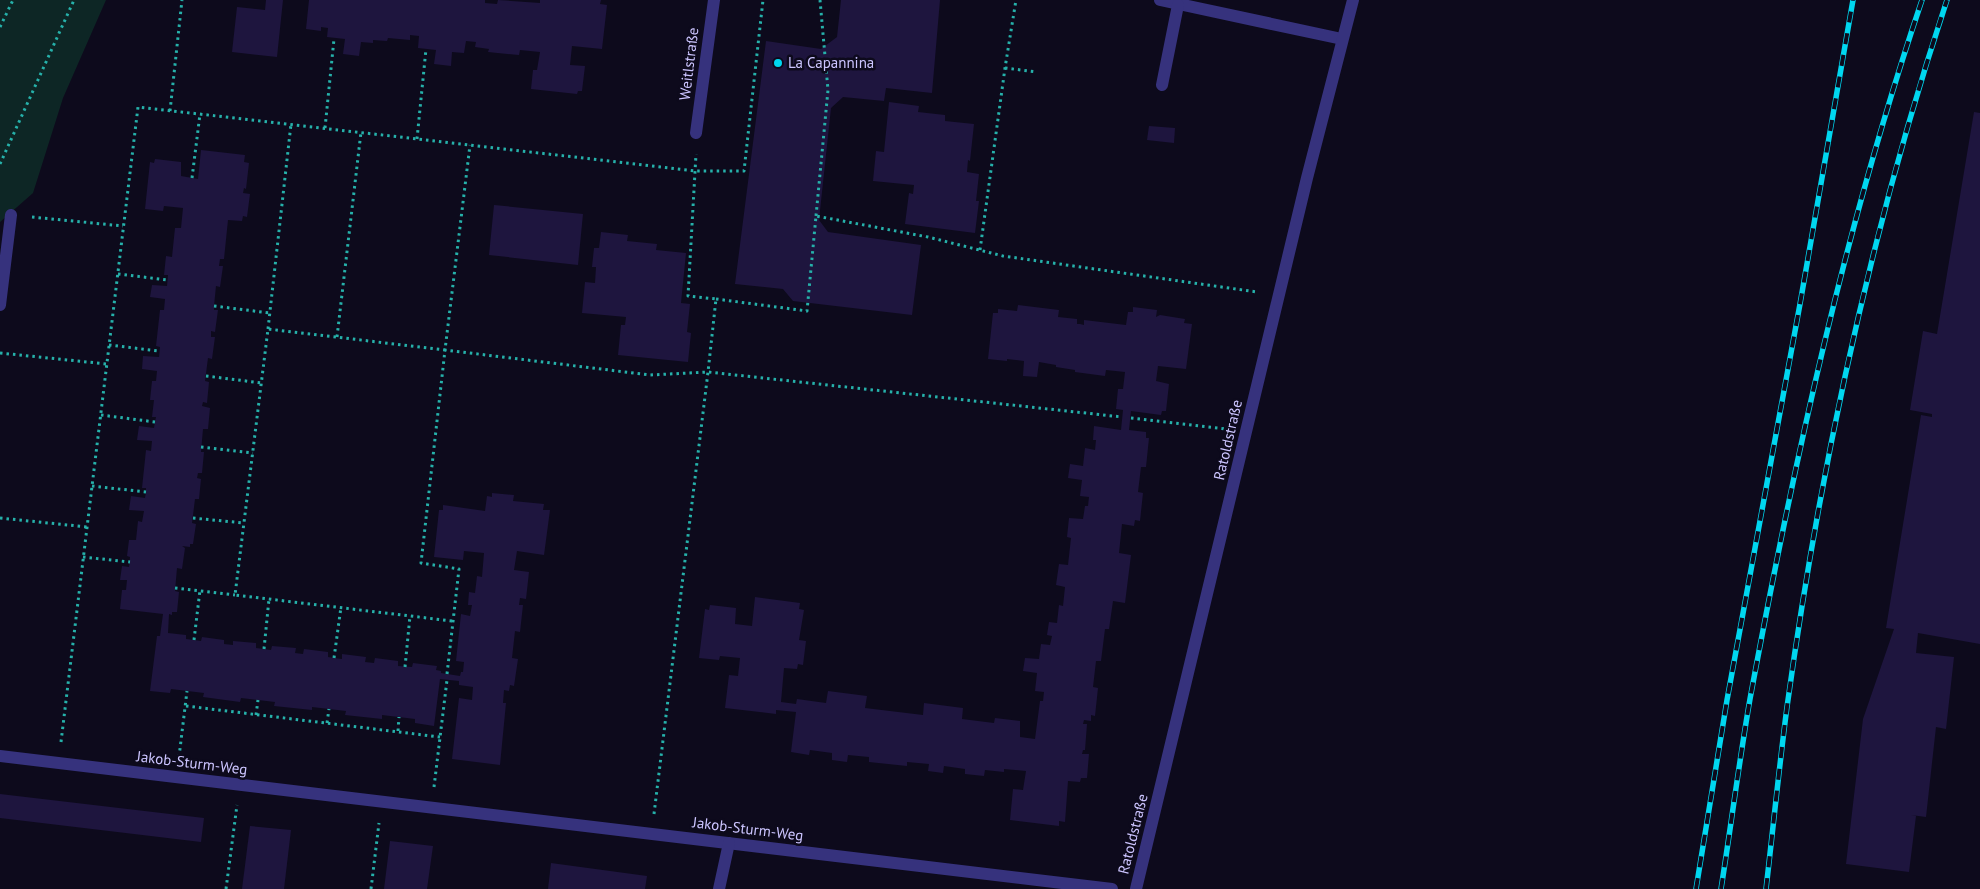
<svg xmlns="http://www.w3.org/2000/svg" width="1980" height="889" font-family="'PT Sans',sans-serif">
<rect width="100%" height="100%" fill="#0d0a1c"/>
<polygon fill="#0d2625" points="0,0 106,0 63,98 33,193 0,222"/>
<g fill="#1e153e">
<polygon points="266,0 283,0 277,57 232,52 237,7 265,10"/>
<polygon points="309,0 485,0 485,3 497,4 498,0 540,3 540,0 601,0 600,4 607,5 602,49 572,46 570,65 585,66 582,91 578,91 577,94 531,89 533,70 537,70 540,52 520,50 519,55 488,52 489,49 475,47 476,42 466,41 464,53 452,52 451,66 434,64 436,50 418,48 419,36 410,35 410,40 388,38 387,41 373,40 373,43 361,42 359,56 343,54 345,39 327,37 328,28 321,27 321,31 306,29"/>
<polygon points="841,0 940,0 932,93 886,88 884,101 843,97 831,108 819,220 828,232 921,245 912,315 793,301 783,289 735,284 766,41 821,49 837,37"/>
<polygon points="889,102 919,106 918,112 945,115 945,121 974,124 970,161 968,160 967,172 979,174 976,201 979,201 975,233 905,224 909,193 913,194 914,185 873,181 876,151 884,152"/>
<polygon points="1974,112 1980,113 1980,644 1918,633 1916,653 1954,657 1946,729 1936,727 1926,817 1911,815 1916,816 1909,872 1846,864 1863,719 1894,629 1886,628 1921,415 1932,417 1932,414 1910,410 1923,331 1937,334"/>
<polygon points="1149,126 1175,128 1174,143 1147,140"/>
<polygon points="201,150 245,155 244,162 249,163 246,189 244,188 243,193 250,194 247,217 243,216 242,221 228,220 224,259 220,259 219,266 223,266 220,287 216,286 214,306 214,310 218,310 215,332 211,331 211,337 215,337 212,359 208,358 205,381 209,382 207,403 203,402 202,406 210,408 208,429 203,429 201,452 204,452 202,473 198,473 197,478 201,479 199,499 195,499 192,523 196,524 193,544 190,544 190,547 182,546 185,548 182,569 177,568 175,591 179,592 177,612 172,612 172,615 169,614 168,633 186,635 186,639 194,640 201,641 202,637 224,640 224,644 233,645 233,641 256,643 256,648 271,650 272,646 296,648 295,653 303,654 304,649 328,652 328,657 334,658 342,659 342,654 366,657 365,662 374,663 375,658 398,661 398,666 412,667 413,663 437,666 436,670 441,671 441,673 460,676 461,672 463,672 464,662 456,661 461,614 470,616 472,605 468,605 469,592 475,593 477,576 482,577 484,553 464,551 463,560 434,557 439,510 443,510 443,505 485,511 487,496 492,497 492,493 514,495 513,501 544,504 543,510 550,510 544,555 517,551 514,570 529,572 526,599 520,598 519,605 523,605 520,632 515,631 512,658 518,659 514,686 510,685 509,691 504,690 503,703 506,703 500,765 452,759 459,698 472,700 473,687 459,685 459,681 440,679 434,726 415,723 415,719 382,715 382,719 345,715 346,711 312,707 312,710 274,706 275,702 241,698 240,702 203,697 204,693 171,689 170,693 150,691 157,636 160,636 163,614 120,609 122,590 126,590 127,580 120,580 122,566 129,567 130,557 127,556 129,540 136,540 138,521 142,522 144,511 129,510 131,496 145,498 146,492 146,488 142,488 146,450 151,451 152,441 137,440 139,426 154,428 155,422 156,417 152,417 154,400 150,400 152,381 156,381 157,371 142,369 143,356 159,357 160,347 156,346 160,310 164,310 165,299 150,297 152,285 167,286 168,275 164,275 166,256 172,257 175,228 181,228 183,208 164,206 163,211 145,209 150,162 154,163 155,159 181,162 181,176 198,179"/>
<polygon points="494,205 583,214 578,265 489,255"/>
<polygon points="601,232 628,235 627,241 657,244 656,250 686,253 681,303 690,304 687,332 691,333 688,362 618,355 621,325 625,325 626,317 582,313 585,282 595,283 596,267 592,267 594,248 599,248"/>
<polygon points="1018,305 1059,310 1058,317 1077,319 1077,324 1080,324 1084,325 1084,320 1126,325 1128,312 1133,312 1133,307 1157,310 1156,317 1160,315 1185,319 1184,323 1192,324 1186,369 1158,366 1156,381 1169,384 1166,411 1162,411 1161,415 1131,411 1129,430 1146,432 1146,438 1149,438 1146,467 1141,467 1138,492 1143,493 1140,521 1135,520 1134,526 1122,524 1119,553 1131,555 1125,603 1113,601 1109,629 1105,629 1101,661 1096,661 1093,687 1098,688 1095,716 1091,715 1091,721 1084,720 1083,724 1087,724 1085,750 1083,750 1082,754 1089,754 1087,778 1081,778 1080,782 1068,781 1065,822 1059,821 1059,826 1010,820 1013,789 1023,790 1026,771 1004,769 1004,772 985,770 984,776 965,774 965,769 944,766 943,773 928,771 929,764 907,762 907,766 869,762 869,757 848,755 847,762 832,760 832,753 810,750 809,755 791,752 796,712 776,710 776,714 725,708 729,675 738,676 740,658 720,656 719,660 699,658 705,609 709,610 710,605 736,608 735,624 752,626 755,597 800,603 799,609 804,610 799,640 806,641 803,665 798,664 797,669 784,668 781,702 796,704 797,699 826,703 828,691 867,696 865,708 923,715 924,703 963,708 962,719 994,723 995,718 1020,721 1020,737 1035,739 1040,701 1043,701 1044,692 1035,691 1037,673 1023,671 1025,658 1039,659 1041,644 1050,645 1052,636 1047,635 1049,622 1057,623 1059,605 1063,606 1065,587 1056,585 1059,564 1068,565 1071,538 1067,537 1069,518 1083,519 1085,506 1088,506 1089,497 1080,496 1082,480 1068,478 1070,464 1083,466 1085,448 1095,450 1096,440 1093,440 1094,426 1121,430 1123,410 1116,409 1118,389 1123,389 1125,372 1106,370 1105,376 1075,372 1075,370 1056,367 1056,365 1039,362 1037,377 1023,376 1024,361 1007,359 1007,361 988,359 993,313 998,313 998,309 1017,311"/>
<polygon points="0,794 204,818 201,842 0,818"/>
<polygon points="250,826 291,830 284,889 242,889"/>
<polygon points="390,841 433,846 427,889 384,889"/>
<polygon points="551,863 647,876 645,889 548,889"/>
</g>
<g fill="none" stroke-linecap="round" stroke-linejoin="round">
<g stroke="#26b1aa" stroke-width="3" stroke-dasharray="2.5 4" stroke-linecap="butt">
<polyline points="0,27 13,0"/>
<polyline points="1005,68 1037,72"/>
<polyline points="170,111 182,0"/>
<polyline points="325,128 334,39"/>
<polyline points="417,139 426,49"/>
<polyline points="0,164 74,0"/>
<polyline points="192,178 200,114"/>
<polyline points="816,216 828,90 820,0"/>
<polyline points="32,217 123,226"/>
<polyline points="980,250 1005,68 1016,0"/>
<polyline points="118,274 168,280"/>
<polyline points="716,299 807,311 816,216 928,237 1003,256 1257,292"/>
<polyline points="214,306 270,313"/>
<polyline points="268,329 291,124"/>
<polyline points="337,337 361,132"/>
<polyline points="109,345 159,351"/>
<polyline points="0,353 107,364"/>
<polyline points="206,376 262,383"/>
<polyline points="101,415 155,422"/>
<polyline points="1131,418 1226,429"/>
<polyline points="201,447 253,453"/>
<polyline points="92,486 146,492"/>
<polyline points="0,518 87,527"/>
<polyline points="193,518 244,523"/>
<polyline points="83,557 130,562"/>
<polyline points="175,588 235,595"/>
<polyline points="452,621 235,595 268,329 445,350 470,145"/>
<polyline points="194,640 200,590"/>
<polyline points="264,649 269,599"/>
<polyline points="334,658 341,607"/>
<polyline points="405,667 410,616"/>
<polyline points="447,674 459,569 421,563 445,350 650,375 708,372 1122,417"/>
<polyline points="186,706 440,737"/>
<polyline points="256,715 258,700"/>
<polyline points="327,723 329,709"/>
<polyline points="398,731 399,717"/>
<polyline points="61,742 138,107 696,171 744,171 763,0"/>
<polyline points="179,757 187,691"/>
<polyline points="434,787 447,680"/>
<polyline points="654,814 708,372 716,299 688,296 696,154"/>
<polyline points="226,889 237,805"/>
<polyline points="371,889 379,823"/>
</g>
<g stroke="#36327d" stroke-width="12">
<polyline points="1160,0 1342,39"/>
<polyline points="1162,85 1178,5"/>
<polyline points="696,133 714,0"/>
<polyline points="0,305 11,215"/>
<polyline points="0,756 1112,889"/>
<polyline points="719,889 729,843"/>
<polyline points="1136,889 1307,178 1353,0"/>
</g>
<defs>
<g id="rail">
<polyline points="1696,889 1727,700 1800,304 1853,0"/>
<path d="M1721,889c10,-63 18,-127 29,-190 44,-237 95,-471 172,-699"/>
<path d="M1766,889c7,-60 13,-121 21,-182 33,-239 84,-478 160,-707"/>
</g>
</defs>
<use href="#rail" stroke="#00d7f0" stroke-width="5.5"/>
<use href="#rail" stroke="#0d0a1c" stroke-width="4" stroke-dasharray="11" stroke-linecap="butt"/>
</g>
<circle fill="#00d7f0" stroke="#0d0a1c" stroke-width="2" cx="778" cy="63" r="5"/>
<g text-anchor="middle" stroke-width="5" stroke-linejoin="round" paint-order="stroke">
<g font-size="15" fill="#ccc5ff" stroke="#0d0a1c" text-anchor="start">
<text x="788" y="68">La Capannina</text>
</g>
<g font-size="15" fill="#ccc5ff" stroke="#0d0a1c">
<text transform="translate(689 64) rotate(-83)" y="5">Weitlstraße</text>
<text transform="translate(1228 440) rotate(-77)" y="5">Ratoldstraße</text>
<text transform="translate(192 763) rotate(7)" y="5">Jakob-Sturm-Weg</text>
<text transform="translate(748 829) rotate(7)" y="5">Jakob-Sturm-Weg</text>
<text transform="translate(1133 834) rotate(-76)" y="5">Ratoldstraße</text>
</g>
</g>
</svg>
